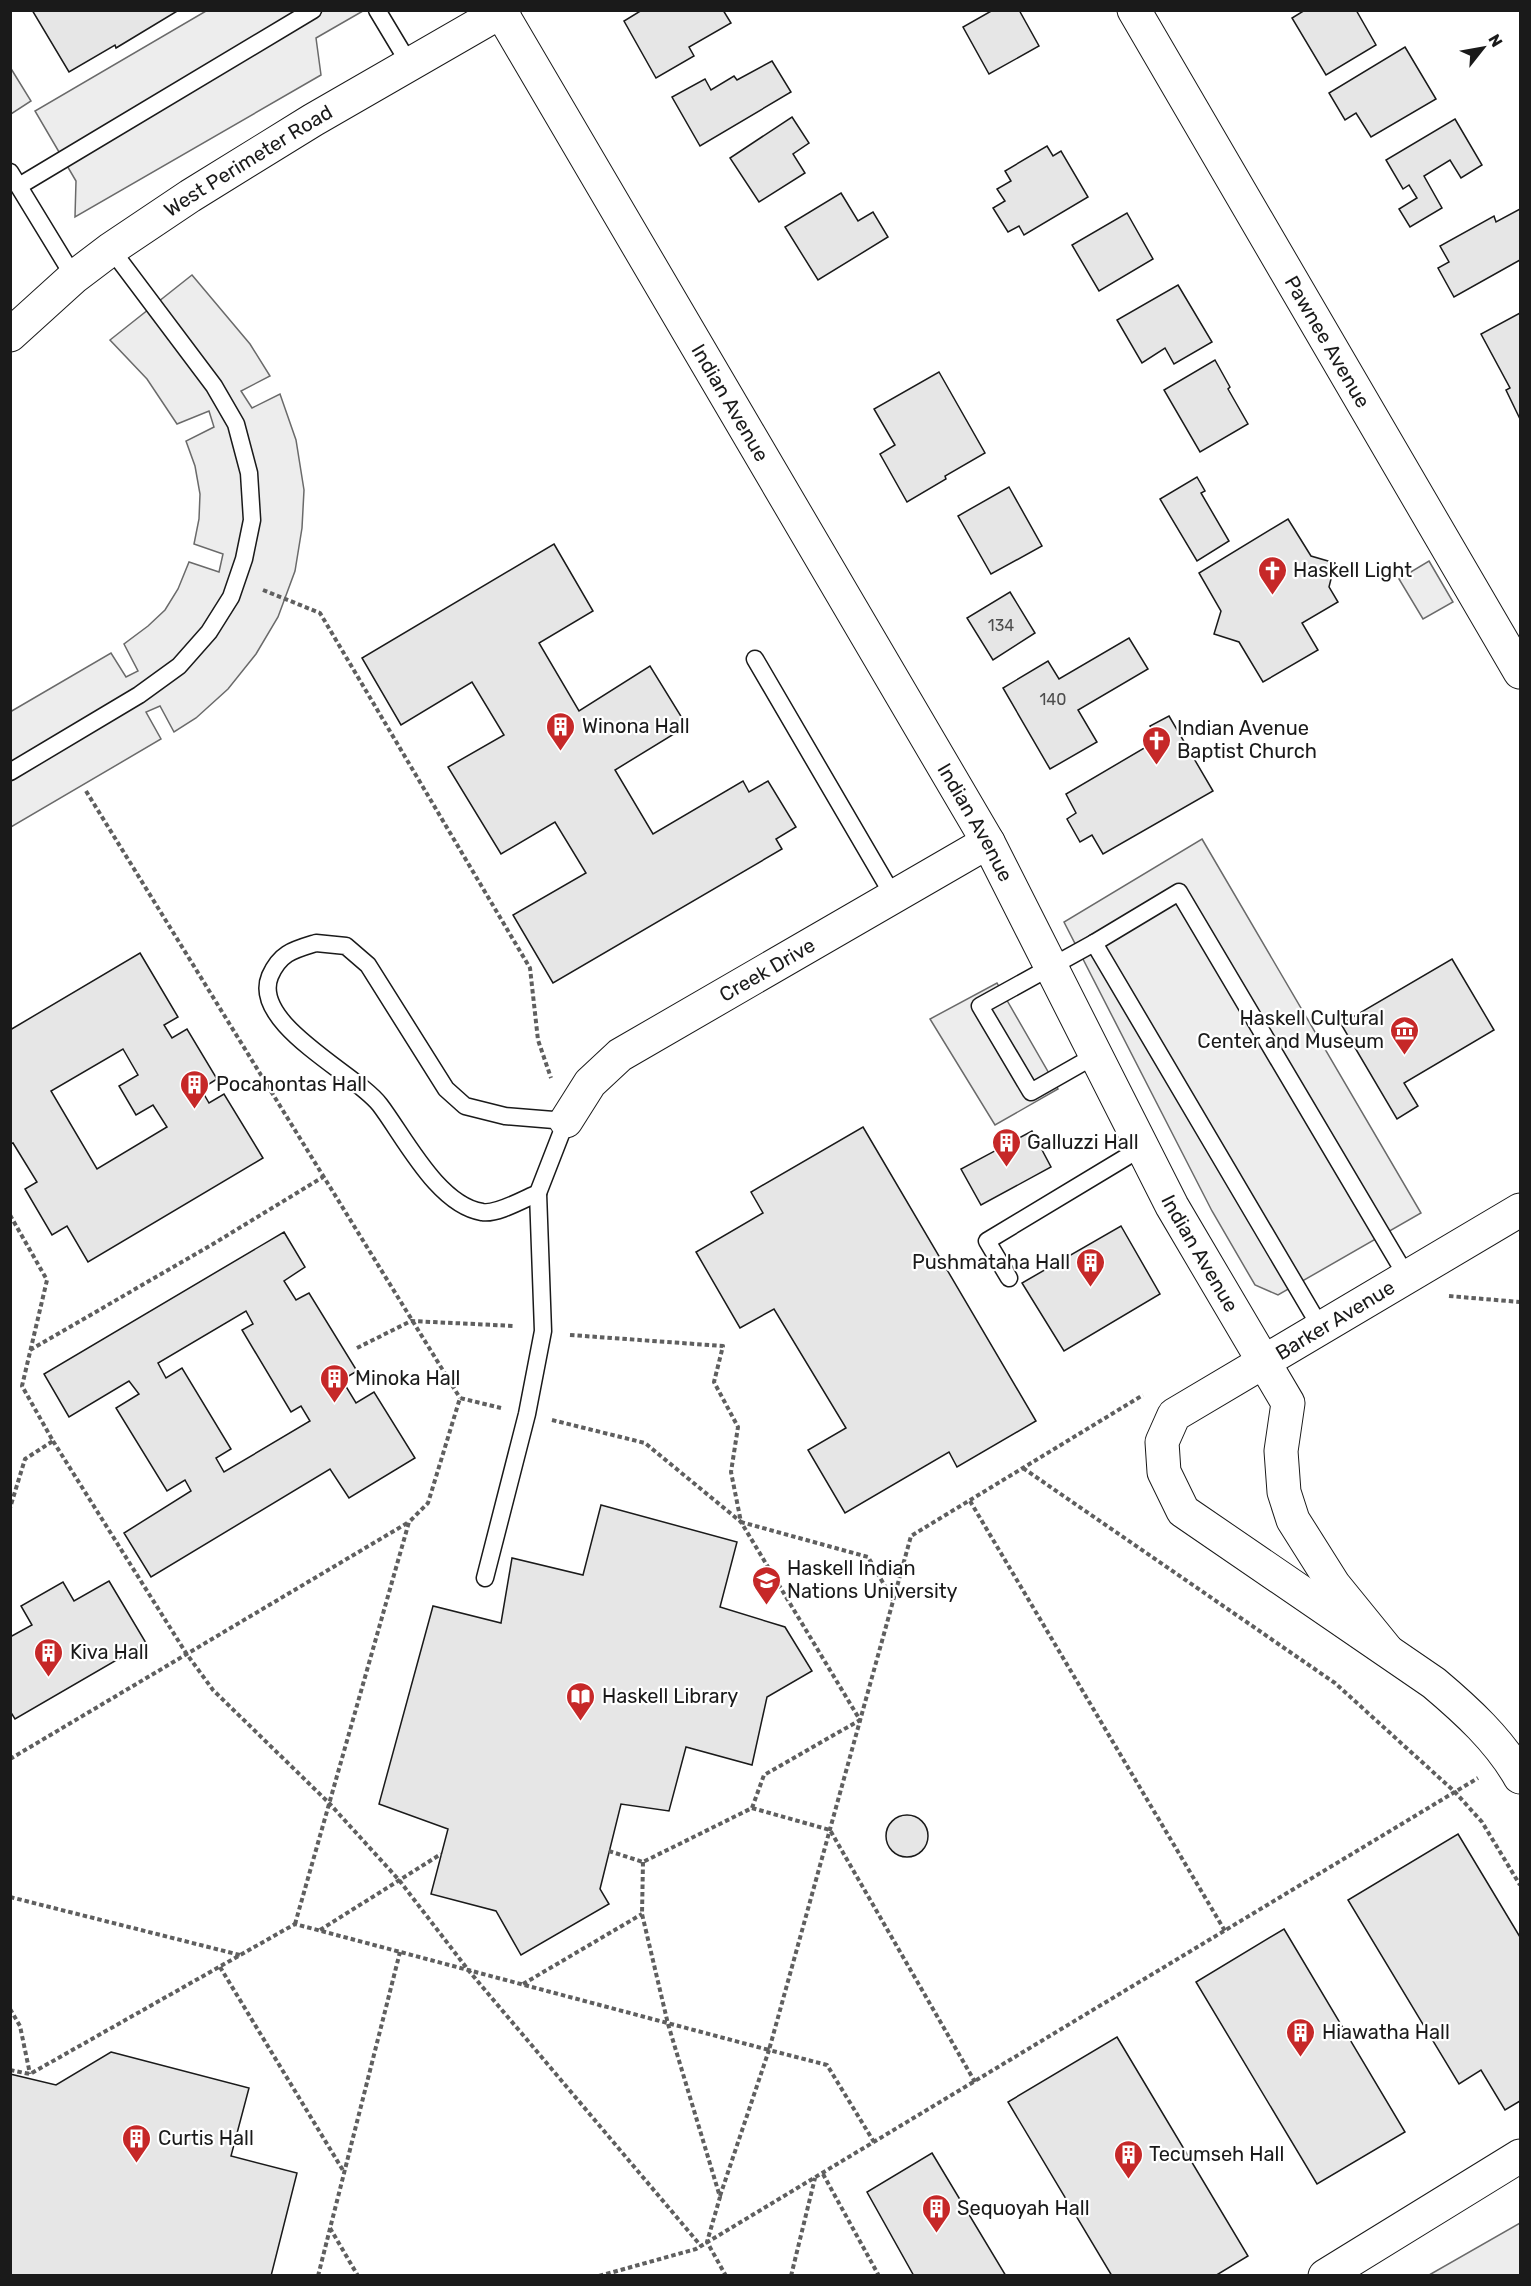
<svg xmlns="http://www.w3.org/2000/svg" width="1531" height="2286" font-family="Rubik,sans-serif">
<rect width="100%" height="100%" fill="#fff"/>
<g fill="#ededed" stroke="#6a6a6a" stroke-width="1.5">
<polygon points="206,11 363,11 316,38 321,75 75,217 76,181 35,111"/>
<polygon points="10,67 31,101 11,114 10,114"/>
<polygon points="192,275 250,344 270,376 241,391 252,408 280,394 296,440 304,490 302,528 295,571 278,617 256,654 228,689 196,718 174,732 160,706 146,712 161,739 11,827 10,712 111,653 126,677 138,671 124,644 148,626 165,610 178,589 189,562 219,572 223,554 194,544 199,519 200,494 195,466 186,441 214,427 209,411 177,424 147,379 110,340"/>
<polygon points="1429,561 1453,602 1423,619 1399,579"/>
<polygon points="1202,839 1421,1213 1278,1295 1255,1285 1212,1211 1064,922"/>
<polygon points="997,983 1058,1089 995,1125 930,1019"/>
<polygon points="1520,2223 1520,2275 1429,2275"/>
</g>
<g fill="#e6e6e6" stroke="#1a1a1a" stroke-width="1.5" fill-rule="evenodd">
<polygon points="32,10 179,10 116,48 115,45 69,72"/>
<polygon points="642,10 723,10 731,23 689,47 694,56 656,78 624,21"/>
<polygon points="993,10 1019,10 1039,46 989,74 963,27"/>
<polygon points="1305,10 1356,10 1376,45 1326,75 1292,18"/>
<polygon points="1405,47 1436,99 1371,137 1356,113 1345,120 1329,93"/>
<polygon points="772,61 791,92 700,146 672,97 705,79 711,90 734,76 737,80"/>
<polygon points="792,117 809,143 793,154 805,173 759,202 730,158"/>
<polygon points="1455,119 1482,165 1461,178 1450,160 1424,176 1442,208 1410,227 1399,209 1417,198 1409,185 1403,189 1386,160"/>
<polygon points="1047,146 1053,156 1061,151 1088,197 1024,235 1019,226 1008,232 993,208 1005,201 997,189 1011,181 1005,171"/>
<polygon points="841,193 858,221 873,212 888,237 818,280 785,227"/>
<polygon points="1520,209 1520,260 1454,297 1438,268 1449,262 1440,246 1494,216 1496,222"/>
<polygon points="1127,213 1153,259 1099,291 1072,245"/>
<polygon points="1178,285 1212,342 1174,364 1165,348 1142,363 1117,320"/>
<polygon points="1520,313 1520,419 1506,390 1510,388 1481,334"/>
<polygon points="1215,360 1230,387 1228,389 1248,424 1200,452 1164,390"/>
<polygon points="939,372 985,453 945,476 946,479 907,502 880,454 895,445 874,409"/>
<polygon points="1197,477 1205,491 1201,493 1229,541 1197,561 1160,499"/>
<polygon points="1009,487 1042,546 991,574 958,516"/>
<polygon points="1288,519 1311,556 1335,563 1329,587 1338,602 1302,623 1318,650 1263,682 1239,642 1214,634 1221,611 1199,573"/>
<polygon points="554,544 593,611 539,643 579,711 650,666 687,726 615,770 653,834 743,781 749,792 768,781 796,827 776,839 782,849 553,983 513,915 586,873 555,822 501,854 448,767 504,735 472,682 401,725 362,658"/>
<polygon points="1010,592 1035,633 993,660 967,618"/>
<polygon points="1129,638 1148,669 1078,710 1097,742 1050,769 1003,688 1048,661 1059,679"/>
<polygon points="1169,716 1213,791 1103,854 1092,835 1080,842 1067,819 1076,813 1066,794 1158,740 1150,726"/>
<path d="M140,953l38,64 -14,8 8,13 15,-9 30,50 -16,10 8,14 15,-9 39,64 -175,104 -21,-36 -15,9 -27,-46 12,-7 -24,-39 -3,1v-114zM123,1049l15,26 -19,11 17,29 17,-10 14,22 -70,42 -46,-78z"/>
<polygon points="1452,959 1494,1030 1404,1083 1418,1106 1397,1119 1341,1024"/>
<polygon points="863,1127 1036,1421 957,1467 949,1452 845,1513 808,1450 846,1428 774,1309 740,1328 696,1252 763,1213 751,1192"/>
<polygon points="1032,1131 1051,1167 981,1205 961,1169"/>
<polygon points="1121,1226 1160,1294 1064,1351 1022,1283"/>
<path d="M284,1232l21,35 -21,14 12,19 13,-7 48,78 -15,9 14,23 18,-11 41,66 -66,40 -19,-29 -179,108 -27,-44 67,-42 -6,-11 -18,11 -51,-83 23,-14 -10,-13 -60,36 -25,-43zM246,1311l7,13 -11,6 49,82 10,-6 9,15 -86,51 -8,-14 15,-9 -49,-81 -16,10 -8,-15z"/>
<polygon points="601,1505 737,1542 720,1607 785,1627 812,1671 767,1697 752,1765 686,1747 669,1811 621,1804 600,1889 609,1904 521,1955 496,1911 431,1894 448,1829 379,1804 433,1606 501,1623 512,1558 583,1575"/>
<polygon points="109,1581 146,1643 15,1719 10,1711 10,1637 32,1625 21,1606 63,1582 74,1601"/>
<circle cx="907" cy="1836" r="21"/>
<polygon points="1458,1834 1520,1937 1520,2101 1505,2110 1481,2070 1459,2084 1348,1900"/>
<polygon points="1284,1929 1405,2132 1317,2184 1196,1982"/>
<polygon points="1117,2037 1248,2256 1215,2276 1112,2276 1008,2102"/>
<polygon points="111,2052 249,2088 231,2156 297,2173 271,2276 10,2276 10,2074 56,2085"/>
<polygon points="932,2153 1006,2276 914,2276 867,2192"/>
</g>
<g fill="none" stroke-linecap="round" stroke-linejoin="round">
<defs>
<g id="service">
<polyline points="377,10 410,65"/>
<polyline points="10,172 74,277"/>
<polyline points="19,186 313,10"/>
<polyline points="755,659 894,897"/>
<polyline points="10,772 139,695 179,666 209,632 231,597 244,559 252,520 249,473 236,424 214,386 111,249"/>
<path d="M316,943l30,3 22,19 78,124 19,17 40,10 61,5 -28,72c-14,6 -42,22 -56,19 -44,-7 -77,-74 -102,-107 -23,-31 -130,-81 -110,-129 10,-23 23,-26 46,-33z"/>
<polyline points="1094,943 980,1006 1031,1092 1096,1055"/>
<polyline points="1009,1278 987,1241 1143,1147"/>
<polyline points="1321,1328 1094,943 1179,892 1407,1277"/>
<polyline points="485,1578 527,1414 543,1331 538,1193"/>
</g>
<g id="minor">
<path id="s1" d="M1134,10l386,662"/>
<path id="s2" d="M501,12l487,830 184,364 116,197 -7,48 3,41 9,28 41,65 52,64"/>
<path id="s3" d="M10,335l64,-58 37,-28 79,-53 123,-76 191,-110"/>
<path id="s4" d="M566,1121l24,-38 30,-28 368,-213"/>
<path d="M1520,1210l-346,205 -12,27 2,30 19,39 251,172c32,27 65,57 86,94"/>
<polyline points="1325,2276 1520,2156"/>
</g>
</defs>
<use href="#service" stroke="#1a1a1a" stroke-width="19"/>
<use href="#minor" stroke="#1a1a1a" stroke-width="35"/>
<g stroke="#5f5f5f" stroke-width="4" stroke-dasharray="4.5 3" stroke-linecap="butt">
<polyline points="263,590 320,613 530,968 538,1040 551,1078"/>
<polyline points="86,791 460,1398"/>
<polyline points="10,1215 47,1280 22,1386 53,1441 25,1459 10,1508"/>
<polyline points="1449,1296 1520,1302"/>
<polyline points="570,1335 723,1346 714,1382 738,1427 731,1472 741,1522 868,1557 893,1600"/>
<polyline points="357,1348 411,1321 515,1326"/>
<polyline points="30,1350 213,1244 323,1177"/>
<polyline points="552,1420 645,1443 741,1522 860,1720 764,1775 752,1808 643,1862 609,1851"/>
<polyline points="53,1441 186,1653 213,1690 329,1803 399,1880 469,1971 701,2246"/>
<polyline points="1023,1468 1335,1683 1455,1792 1482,1822 1520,1885"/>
<polyline points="970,1501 1225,1931"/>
<polyline points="10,1759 409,1522"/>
<polyline points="752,1808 830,1830 975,2082"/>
<polyline points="643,1862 642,1914 668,2024 720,2197 707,2242 726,2276"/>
<polyline points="10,1897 240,1955"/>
<polyline points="295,1924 409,1522 428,1503 460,1398 501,1408"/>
<polyline points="320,1930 441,1854"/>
<polyline points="220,1967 344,2172"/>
<polyline points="523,1984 642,1914"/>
<polyline points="10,2009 20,2026 30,2074"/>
<polyline points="10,2070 30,2074 295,1924 769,2050 911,1536 1143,1395"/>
<polyline points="823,2174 879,2276"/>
<polyline points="720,2196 769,2050 827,2065 874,2142"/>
<polyline points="330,2228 358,2276"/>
<polyline points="318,2276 400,1952"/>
<polyline points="599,2276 696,2249 1478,1778"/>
<polyline points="791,2276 815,2178"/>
</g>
<use href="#service" stroke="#fff" stroke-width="16"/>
<use href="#minor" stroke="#fff" stroke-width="33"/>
</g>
<defs>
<symbol id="church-pin" viewBox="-11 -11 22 30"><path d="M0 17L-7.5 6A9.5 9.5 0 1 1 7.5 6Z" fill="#c62828" stroke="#fff"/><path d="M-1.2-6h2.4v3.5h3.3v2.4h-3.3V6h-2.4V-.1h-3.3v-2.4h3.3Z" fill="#fff"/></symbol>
<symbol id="building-pin" viewBox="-11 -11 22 30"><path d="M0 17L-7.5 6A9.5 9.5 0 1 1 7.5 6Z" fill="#c62828" stroke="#fff"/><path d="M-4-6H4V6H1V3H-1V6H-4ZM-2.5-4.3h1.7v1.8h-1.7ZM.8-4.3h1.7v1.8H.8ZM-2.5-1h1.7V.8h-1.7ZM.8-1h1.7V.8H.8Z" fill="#fff"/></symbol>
<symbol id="museum-pin" viewBox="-11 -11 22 30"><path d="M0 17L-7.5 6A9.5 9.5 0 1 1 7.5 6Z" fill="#c62828" stroke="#fff"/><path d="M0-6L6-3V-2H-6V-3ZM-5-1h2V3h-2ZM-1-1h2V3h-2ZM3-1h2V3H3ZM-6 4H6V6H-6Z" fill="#fff"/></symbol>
<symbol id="university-pin" viewBox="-11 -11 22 30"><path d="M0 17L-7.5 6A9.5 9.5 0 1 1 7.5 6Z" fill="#c62828" stroke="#fff"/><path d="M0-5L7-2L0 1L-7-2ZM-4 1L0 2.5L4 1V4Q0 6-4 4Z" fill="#fff"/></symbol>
<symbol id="library-pin" viewBox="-11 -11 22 30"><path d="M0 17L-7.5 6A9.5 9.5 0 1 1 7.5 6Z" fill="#c62828" stroke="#fff"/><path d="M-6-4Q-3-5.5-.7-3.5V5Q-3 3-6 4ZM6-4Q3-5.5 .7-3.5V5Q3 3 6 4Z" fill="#fff"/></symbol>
</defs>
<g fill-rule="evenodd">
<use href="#church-pin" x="1256" y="554" width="33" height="45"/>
<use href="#building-pin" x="544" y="710" width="33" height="45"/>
<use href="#church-pin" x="1140" y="724" width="33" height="45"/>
<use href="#museum-pin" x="1388" y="1014" width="33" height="45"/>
<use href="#building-pin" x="178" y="1068" width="33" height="45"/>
<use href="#building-pin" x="990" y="1126" width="33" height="45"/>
<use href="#building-pin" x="1074" y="1246" width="33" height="45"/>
<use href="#building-pin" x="318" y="1362" width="33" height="45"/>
<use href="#university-pin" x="750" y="1564" width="33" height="45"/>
<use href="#building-pin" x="32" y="1636" width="33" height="45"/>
<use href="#library-pin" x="564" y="1680" width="33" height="45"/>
<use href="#building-pin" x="1284" y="2016" width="33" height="45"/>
<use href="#building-pin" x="120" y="2122" width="33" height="45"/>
<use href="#building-pin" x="1112" y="2138" width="33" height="45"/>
<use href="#building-pin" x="920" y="2192" width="33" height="45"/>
</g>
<g text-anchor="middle" stroke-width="4.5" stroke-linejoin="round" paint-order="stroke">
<g font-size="16" fill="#4d4d4d">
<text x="1001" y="631">134</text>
<text x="1053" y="705">140</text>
</g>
<g font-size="20" fill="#1a1a1a" stroke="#fff">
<text dy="7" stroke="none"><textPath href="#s3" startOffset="296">West Perimeter Road</textPath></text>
<text dy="7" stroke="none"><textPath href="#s1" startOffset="384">Pawnee Avenue</textPath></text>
<text dy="7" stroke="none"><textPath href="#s2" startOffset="453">Indian Avenue</textPath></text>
<text dy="7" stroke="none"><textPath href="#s2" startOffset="939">Indian Avenue</textPath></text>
<text dy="7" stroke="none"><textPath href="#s4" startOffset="256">Creek Drive</textPath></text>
<text dy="7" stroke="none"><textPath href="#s2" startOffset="1425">Indian Avenue</textPath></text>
<text transform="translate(1335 1320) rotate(-31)" y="7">Barker Avenue</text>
</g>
<g font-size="20" fill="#1a1a1a" stroke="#fff" text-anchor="start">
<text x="1293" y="577">Haskell Light</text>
<text x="582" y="733">Winona Hall</text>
<text x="1177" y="735">Indian Avenue<tspan x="1177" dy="23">Baptist Church</tspan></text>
<text x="1384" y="1025" text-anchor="end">Haskell Cultural<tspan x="1384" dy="23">Center and Museum</tspan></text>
<text x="216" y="1091">Pocahontas Hall</text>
<text x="1027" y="1149">Galluzzi Hall</text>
<text x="1070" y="1269" text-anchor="end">Pushmataha Hall</text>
<text x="355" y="1385">Minoka Hall</text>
<text x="787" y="1575">Haskell Indian<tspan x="787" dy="23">Nations University</tspan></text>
<text x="70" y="1659">Kiva Hall</text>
<text x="602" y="1703">Haskell Library</text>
<text x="1322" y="2039">Hiawatha Hall</text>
<text x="158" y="2145">Curtis Hall</text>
<text x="1149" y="2161">Tecumseh Hall</text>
<text x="957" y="2215">Sequoyah Hall</text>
</g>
</g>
<rect width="1531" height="2286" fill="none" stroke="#1a1a1a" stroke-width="24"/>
<g transform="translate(1483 48) rotate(59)" stroke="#ffffff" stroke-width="4.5" paint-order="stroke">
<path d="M0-4.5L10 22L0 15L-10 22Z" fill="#1a1a1a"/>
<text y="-9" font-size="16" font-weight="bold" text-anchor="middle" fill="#1a1a1a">N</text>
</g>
</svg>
